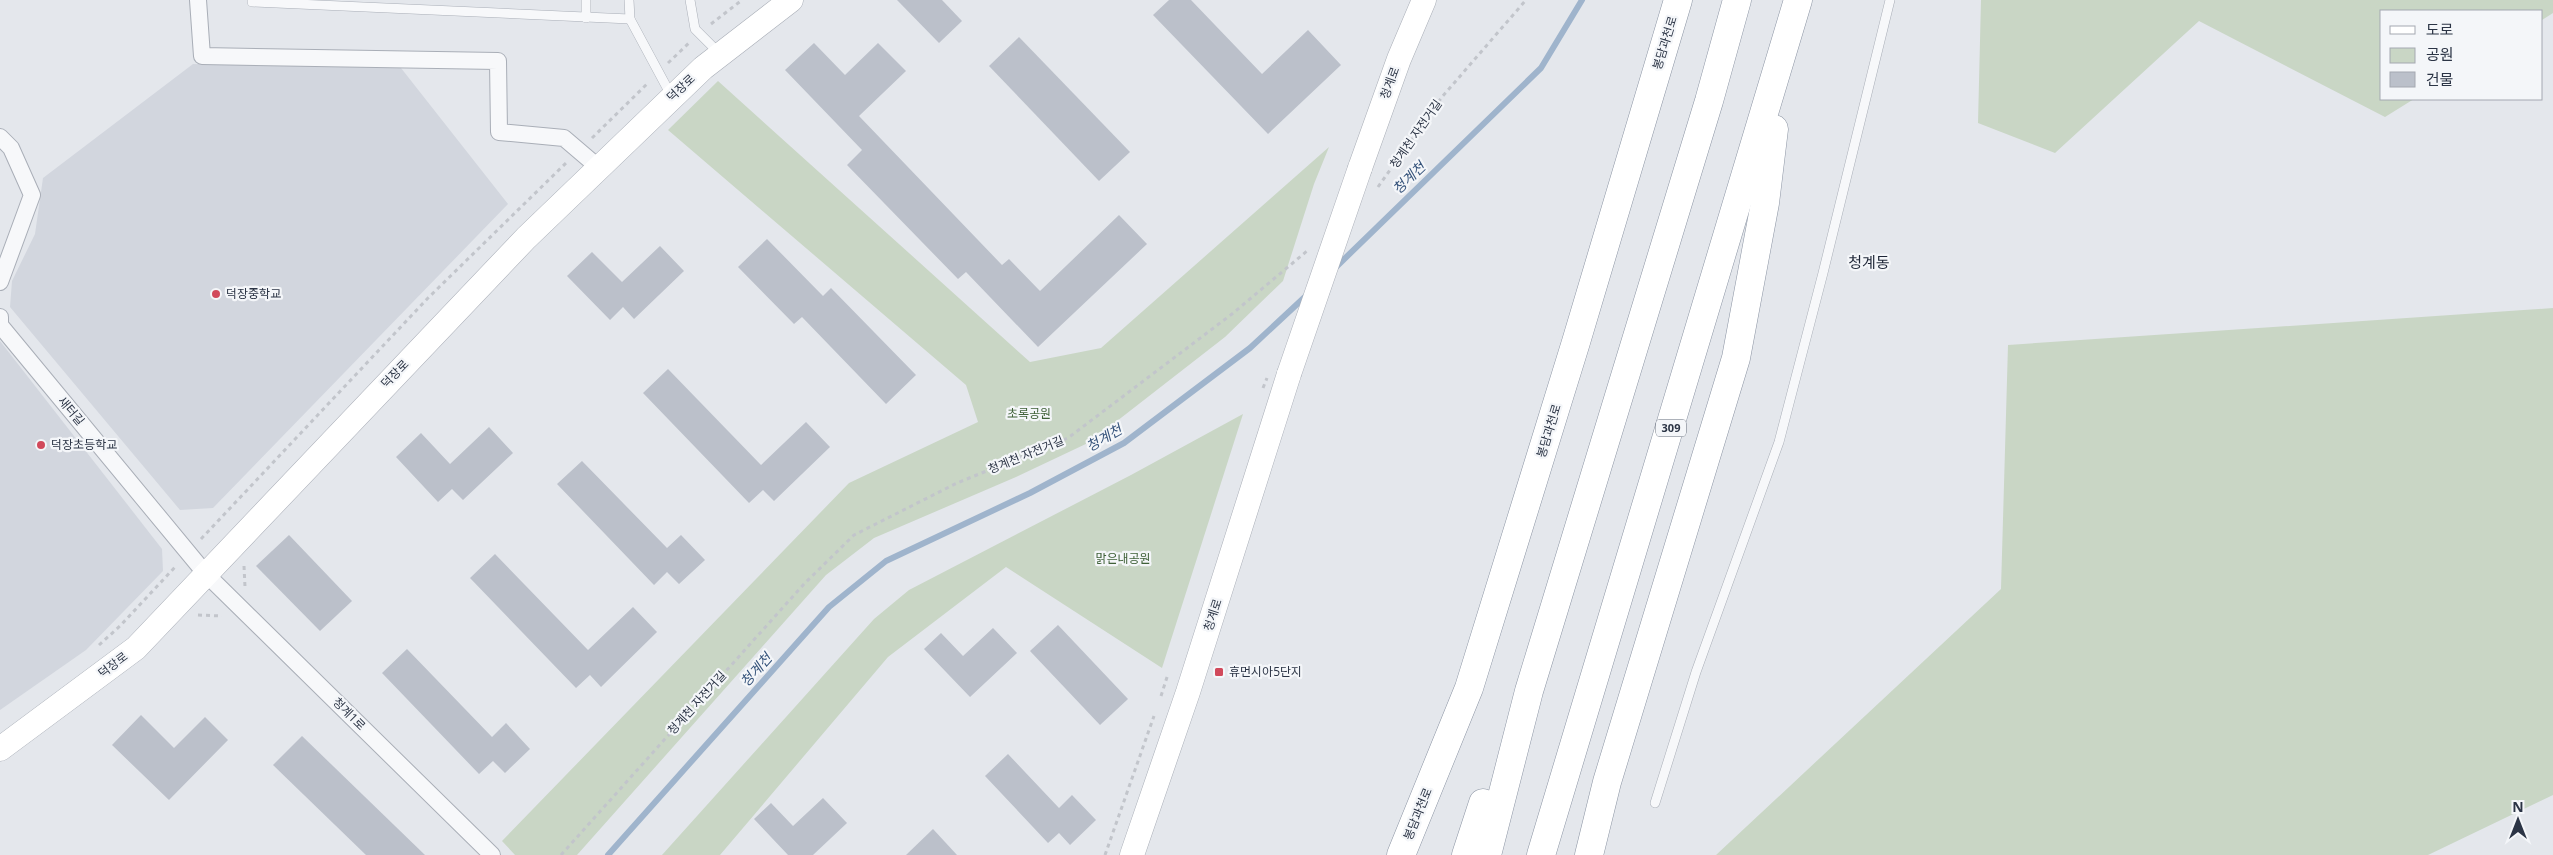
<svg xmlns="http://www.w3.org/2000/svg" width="2553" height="855" font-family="'Open Sans','Noto Sans KR',sans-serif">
<rect width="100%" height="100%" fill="#e4e7ec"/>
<g fill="#d2d6de">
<polygon points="193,64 401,68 508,204 213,508 180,510 10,307 12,281 35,234 43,178"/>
<polygon points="0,341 162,549 163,571 86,650 0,710"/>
</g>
<g fill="#c9d6c5">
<polygon points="1981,0 2553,0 2553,13 2542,20 2542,11 2382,11 2382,99 2414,99 2385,117 2199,21 2055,153 1978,123"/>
<polygon points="718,81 1030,362 1101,348 1329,147 1314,184 1283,281 1225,337 1090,442 1016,477 874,538 826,575 577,855 515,855 502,841 849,483 978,422 966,385 668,130"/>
<polygon points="2553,308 2553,795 2428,855 1716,855 2001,589 2008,345"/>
<polygon points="1243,414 1162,668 1006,567 888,657 720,855 662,855 874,619 909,590 1131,475"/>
</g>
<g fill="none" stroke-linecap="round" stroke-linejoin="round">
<g stroke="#9fb4cc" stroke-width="6">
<polyline points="1335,268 1541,68 1582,0"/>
<polyline points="608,855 829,607 886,561 1030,493 1124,443 1250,348 1308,294"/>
</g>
</g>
<g fill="#bbc0ca">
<polygon points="897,0 942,0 962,21 939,43"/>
<polygon points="1169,0 1191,0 1262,74 1308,30 1341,65 1268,134 1153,15"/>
<polygon points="1019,37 1130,152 1099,181 989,66"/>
<polygon points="814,43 845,75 878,43 906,71 859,116 1002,265 1009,259 1040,291 1119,215 1147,244 1038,347 966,272 958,279 847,165 862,150 785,70"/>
<polygon points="767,239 823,296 831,288 916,375 886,404 802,317 794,324 738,267"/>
<polygon points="660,246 684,271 634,319 623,307 610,320 567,276 592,252 622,282"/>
<polygon points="668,369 761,465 806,422 830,447 774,501 763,490 749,503 643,393"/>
<polygon points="489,427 513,453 463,500 452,489 438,502 396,457 421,433 450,464"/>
<polygon points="582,461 667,548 681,535 705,560 679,584 667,572 654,585 557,484"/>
<polygon points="289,535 352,601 320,631 256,566"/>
<polygon points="495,554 588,650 633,607 657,632 601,687 590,675 576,688 470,578"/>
<polygon points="1058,625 1128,699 1100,725 1030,651"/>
<polygon points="993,628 1017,653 970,697 924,649 941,633 963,656"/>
<polygon points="407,649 492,737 506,723 530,749 505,773 493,761 479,774 382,673"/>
<polygon points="141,715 174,748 205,717 228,740 169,800 112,745"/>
<polygon points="302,736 425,855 366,855 273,765"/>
<polygon points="1008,754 1059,808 1072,795 1096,820 1070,845 1059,833 1048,843 985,776"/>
<polygon points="823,798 847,823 813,855 788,855 754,819 771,803 793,826"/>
<polygon points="933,829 957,855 906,855"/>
</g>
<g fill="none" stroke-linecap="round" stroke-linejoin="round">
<defs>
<g id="lane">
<polyline points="252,0 252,2 630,19"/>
<polyline points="586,0 586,18"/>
<polyline points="629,0 630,19 672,97"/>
<polyline points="690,0 695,29 720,54"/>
<polyline points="1655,803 1696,672 1779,442 1823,273 1890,0"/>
</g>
<g id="street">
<polyline points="198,0 202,56 498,61 499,132 564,138 598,167"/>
<polyline points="0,137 11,148 32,195 0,282"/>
<polyline points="0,317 0,325 205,573 492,855"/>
</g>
<g id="secondary">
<polyline points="1360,168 1399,59 1424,0"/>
<polyline points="0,749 136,648 526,238 703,68 791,0"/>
<polyline points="1132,855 1188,692 1289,374"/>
</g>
<g id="highway">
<polyline points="1401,855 1469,688 1576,342 1678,0"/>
<polyline points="1466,855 1483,803"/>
<polyline points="1487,855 1529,691 1709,101 1737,0"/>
<polyline points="1541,855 1798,0"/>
<polyline points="1589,855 1607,782 1736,358 1765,203 1774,129"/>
</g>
</defs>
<use href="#lane" stroke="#a9aeb7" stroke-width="10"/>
<use href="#street" stroke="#a9aeb7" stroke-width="18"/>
<use href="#secondary" stroke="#a9aeb7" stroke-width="25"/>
<use href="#highway" stroke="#8b94a3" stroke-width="29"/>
<g stroke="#c2c5cb" stroke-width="3" stroke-dasharray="4 4" stroke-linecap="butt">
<polyline points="711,24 742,0"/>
<polyline points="668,63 689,43"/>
<polyline points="592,138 648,83"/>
<polyline points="1378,187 1442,97 1526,0"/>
<polyline points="201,539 428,298 566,163"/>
<polyline points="244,566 245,587"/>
<polyline points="198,615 222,616"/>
<polyline points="99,645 120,626 176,566"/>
<polyline points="1161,696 1168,674"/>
<polyline points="561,855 804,584 854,535 957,483 1068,438 1232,314 1307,251"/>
<polyline points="1105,855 1154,716"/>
</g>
<use href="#lane" stroke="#f7f8fa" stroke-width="9"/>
<use href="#street" stroke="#f7f8fa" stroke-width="16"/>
<use href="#secondary" stroke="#fff" stroke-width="24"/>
<use href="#highway" stroke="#fff" stroke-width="28"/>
<defs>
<polyline id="secondary-bridge" points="1289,374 1360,168"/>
</defs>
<use href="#secondary-bridge" stroke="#a9aeb7" stroke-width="25" stroke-linecap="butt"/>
<polyline stroke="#c2c5cb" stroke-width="3" stroke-dasharray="4 4" stroke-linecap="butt" points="1263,388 1267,378"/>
<use href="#secondary-bridge" stroke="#fff" stroke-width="24"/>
</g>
<g fill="#d1495b" stroke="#f4f6f9" stroke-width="2">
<circle cx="216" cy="294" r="5"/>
<circle cx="41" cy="445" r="5"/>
<rect x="1214" y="667" width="10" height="10" rx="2.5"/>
</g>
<g text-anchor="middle" stroke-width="4.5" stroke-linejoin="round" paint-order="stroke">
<rect fill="#f4f6f9" stroke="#676e7b" stroke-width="1" x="1656" y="419.5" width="30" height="17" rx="4"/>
<g font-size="11" font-weight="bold" fill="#2b3445">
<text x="1671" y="432">309</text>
</g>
<g font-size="12" fill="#2b3445" stroke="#f4f6f9">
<text transform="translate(1665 43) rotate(-73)" y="4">봉담과천로</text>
<text transform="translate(1390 83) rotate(-70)" y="4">청계로</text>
<text transform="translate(681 88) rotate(-43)" y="4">덕장로</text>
<text transform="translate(1416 134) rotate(-55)" y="4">청계천 자전거길</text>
<text transform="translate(395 374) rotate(-46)" y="4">덕장로</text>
<text transform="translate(71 411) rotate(50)" y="4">새터길</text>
<text transform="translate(1549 431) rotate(-73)" y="4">봉담과천로</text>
<text transform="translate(1026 455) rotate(-22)" y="4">청계천 자전거길</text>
<text transform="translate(1213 615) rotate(-72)" y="4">청계로</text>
<text transform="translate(113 665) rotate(-37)" y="4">덕장로</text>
<text transform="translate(697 703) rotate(-48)" y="4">청계천 자전거길</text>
<text transform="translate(349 714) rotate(45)" y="4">청계1로</text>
<text transform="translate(1418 814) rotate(-68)" y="4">봉담과천로</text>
</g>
<g font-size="12" fill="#2b3445" stroke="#f4f6f9" text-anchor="start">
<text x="226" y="298">덕장중학교</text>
<text x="51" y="449">덕장초등학교</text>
<text x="1229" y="676">휴먼시아5단지</text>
</g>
<g font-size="12" fill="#3f6138" stroke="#f4f6f9">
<text x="1029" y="418">초록공원</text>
<text x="1123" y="563">맑은내공원</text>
</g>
<g font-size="14" font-style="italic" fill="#34527a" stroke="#f4f6f9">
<text transform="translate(1409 178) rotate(-44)" y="5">청계천</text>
<text transform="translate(1104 438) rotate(-30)" y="5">청계천</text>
<text transform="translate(756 670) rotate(-48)" y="5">청계천</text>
</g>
<g font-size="15" fill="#1d2536" stroke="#f4f6f9">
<text x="1869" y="268">청계동</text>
</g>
</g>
<rect x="2380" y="10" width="162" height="90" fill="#f4f6f9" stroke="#a4a8b1"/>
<rect x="2390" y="26" width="25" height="8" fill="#ffffff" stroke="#a4a8b1"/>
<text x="2426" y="35" font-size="15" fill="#2b3445">도로</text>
<rect x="2390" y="48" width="25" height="15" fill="#c9d6c5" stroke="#a4a8b1"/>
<text x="2426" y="60" font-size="15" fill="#2b3445">공원</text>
<rect x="2390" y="72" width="25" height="15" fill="#bbc0ca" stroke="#a4a8b1"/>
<text x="2426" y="85" font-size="15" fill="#2b3445">건물</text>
<g transform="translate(2518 820)" stroke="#f4f6f9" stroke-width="4" paint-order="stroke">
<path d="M0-4L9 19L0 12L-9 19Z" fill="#2b3445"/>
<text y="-8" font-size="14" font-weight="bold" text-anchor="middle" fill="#2b3445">N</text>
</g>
</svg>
